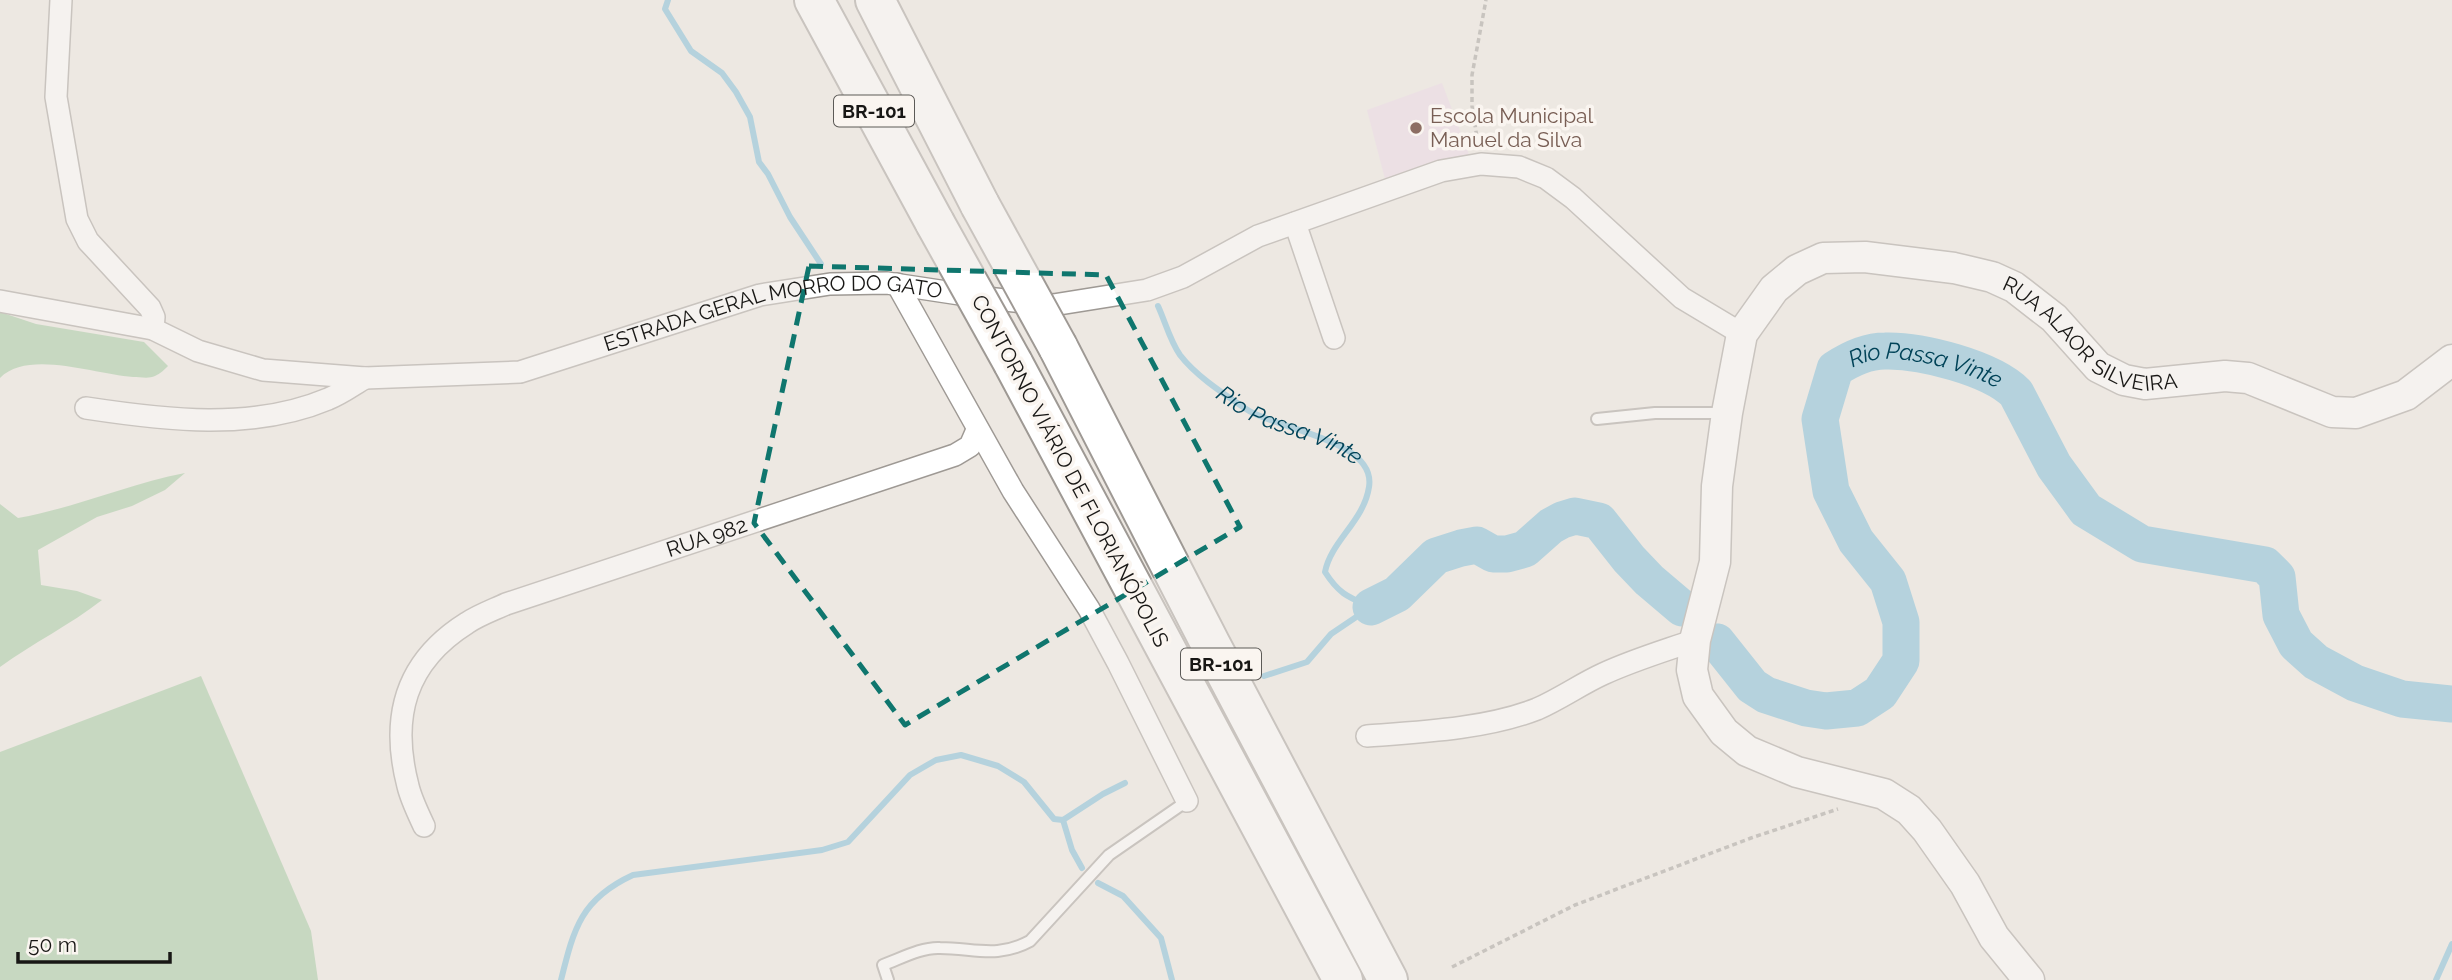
<svg xmlns="http://www.w3.org/2000/svg" width="2452" height="980" font-family="Raleway,sans-serif">
<rect width="100%" height="100%" fill="#ede8e2"/>
<polygon fill="#ecd8e7" points="1442,83 1470,157 1421,166 1385,179 1367,110"/>
<g fill="#9ac69a">
<path d="M0,312l36,12 108,18 24,24c-3,3 -8,8 -13,10 -6,3 -15,1 -22,1 -37,-2 -104,-28 -133,1z"/>
<path d="M185,473l-20,17 -33,16 -35,11 -59,33 3,35 36,6 25,9c-32,25 -69,43 -102,67v-163l18,14c57,-10 110,-34 167,-45z"/>
<polygon points="201,676 311,931 318,980 0,980 0,752"/>
</g>
<g fill="none" stroke-linecap="round" stroke-linejoin="round">
<g stroke="#71b9d7" stroke-width="6">
<polyline points="668,0 665,9 691,51 722,73 736,92 750,117 759,162 768,174 790,217 821,264"/>
<path id="s1" d="M1158,306c7,15 12,35 22,49 16,21 44,39 66,54 28,20 131,30 123,78 -5,34 -38,54 -44,85 14,22 23,25 46,35"/>
<polyline points="1264,676 1307,662 1331,634 1371,607"/>
<polyline points="1063,820 1072,850 1082,868"/>
<polyline points="1098,883 1123,896 1161,938 1172,980"/>
<path d="M561,980c13,-52 20,-81 72,-105l189,-25 26,-8 62,-67 26,-15 25,-5 37,11 26,16 30,37 9,1 40,-26 22,-11"/>
<polyline points="2436,980 2452,944"/>
</g>
<g stroke="#71b9d7" stroke-width="37">
<polyline points="1371,607 1397,594 1436,556 1461,548 1477,545 1493,554 1507,554 1525,549 1551,526 1562,520 1575,516 1599,521 1629,559 1649,580 1682,608"/>
<path id="s2" d="M1717,642l35,44 14,9 40,13 20,3 31,-3 23,-15 21,-32v-39l-13,-41 -32,-40 -25,-50 -11,-72 15,-50c15,-10 31,-18 50,-18 36,-1 106,17 131,42l38,73 32,44 56,34 123,21 12,12 4,38 15,29 20,18 39,21 47,16 50,5"/>
</g>
<defs>
<g id="lane">
<polyline points="1597,419 1655,413 1724,413"/>
<path d="M888,980l-5,-15c17,-6 38,-18 57,-17 34,0 57,11 90,-7l79,-86 78,-54"/>
</g>
<g id="street">
<polyline points="61,0 56,97 77,219 88,241 150,308 154,317 153,329"/>
<polyline points="1295,223 1334,338"/>
<polyline points="897,284 1013,491 1089,609 1118,663 1187,801"/>
<path id="s3" d="M0,301l153,28 45,22 65,19 102,8 155,-6 240,-77 70,-11 57,-1 99,15 67,7 94,-15 36,-13 75,-41 183,-65 40,-7 38,3 27,11 27,20 109,100 60,36"/>
<path d="M86,408c79,12 166,23 242,-9 13,-5 25,-14 37,-21"/>
<path d="M1367,736c54,-4 119,-7 170,-27 23,-10 44,-25 66,-35 30,-14 61,-23 92,-34"/>
<path id="s4" d="M424,826c-6,-13 -13,-27 -16,-40 -18,-69 -3,-124 59,-163 12,-8 26,-13 39,-19l449,-149 15,-9 7,-16"/>
</g>
<g id="secondary">
<path id="s5" d="M2029,980l-35,-43 -29,-53 -38,-54 -18,-20 -25,-16 -87,-22 -50,-21 -23,-19 -26,-36 -6,-26 3,-30 20,-78 2,-76 10,-73 15,-79 32,-45 23,-19 26,-12 42,-1 89,11 38,9 22,10 40,31 44,49 26,13 21,4 80,-8 23,2 84,34 24,1 50,-18 46,-35"/>
</g>
<g id="highway">
<polyline points="814,0 935,223"/>
<polyline points="875,0 980,205"/>
<polyline points="1058,347 1211,645 1388,980"/>
<polyline points="1013,363 1343,980"/>
</g>
</defs>
<use href="#lane" stroke="#9e9994" stroke-width="14"/>
<use href="#street" stroke="#9e9994" stroke-width="24"/>
<use href="#secondary" stroke="#9e9994" stroke-width="33"/>
<use href="#highway" stroke="#9e9994" stroke-width="42"/>
<g stroke="#9c9994" stroke-width="3.5" stroke-dasharray="5 3.5" stroke-linecap="butt">
<polyline points="1478,144 1472,106 1472,75 1486,0"/>
<polyline points="1452,967 1575,905 1751,838 1838,809"/>
</g>
<use href="#lane" stroke="#fff" stroke-width="10"/>
<use href="#street" stroke="#fff" stroke-width="21"/>
<use href="#secondary" stroke="#fff" stroke-width="30"/>
<use href="#highway" stroke="#fff" stroke-width="38"/>
<defs>
<g id="highway-bridge">
<polyline points="980,205 1058,347"/>
<polyline points="935,223 1013,363"/>
</g>
</defs>
<use href="#highway-bridge" stroke="#9e9994" stroke-width="42" stroke-linecap="butt"/>
<use href="#highway-bridge" stroke="#fff" stroke-width="38"/>
</g>
<path d="M0 0H2452V980H0ZM809,266l297,9 134,252 -335,198 -151,-202z" fill="#ede8e2" fill-opacity=".55" fill-rule="evenodd"/>
<path fill="none" stroke="#0f766e" stroke-width="5" stroke-dasharray="14 9" stroke-linejoin="round" d="M809,266l297,9 134,252 -335,198 -151,-202z"/>
<circle fill="#8d6e63" stroke="#faf5f0" stroke-width="2.5" cx="1416" cy="128" r="7"/>
<g text-anchor="middle" stroke-width="7" stroke-linejoin="round" paint-order="stroke">
<g fill="#faf5f0" stroke="#5c5a57" stroke-width="2">
<rect x="834" y="95.5" width="80" height="31" rx="5"/>
<rect x="1181" y="648.5" width="80" height="31" rx="5"/>
</g>
<g font-size="19" font-weight="bold" fill="#181715">
<text x="874" y="118">BR-101</text>
<text x="1221" y="671">BR-101</text>
</g>
<g font-size="21" fill="#785e54" stroke="#faf5f0" text-anchor="start">
<text x="1430" y="123">Escola Municipal<tspan x="1430" dy="24">Manuel da Silva</tspan></text>
</g>
<g font-size="21" fill="#181715" stroke="#faf5f0">
<text dy="7" stroke="none"><textPath href="#s3" startOffset="793">ESTRADA GERAL MORRO DO GATO</textPath></text>
<text dy="7" stroke="none"><textPath href="#s5" startOffset="1227">RUA ALAOR SILVEIRA</textPath></text>
<text transform="translate(1070 471) rotate(62)" y="7">CONTORNO VIÁRIO DE FLORIANÓPOLIS</text>
<text dy="7" stroke="none"><textPath href="#s4" startOffset="486">RUA 982</textPath></text>
</g>
<g font-size="23" font-style="italic" fill="#014358" stroke="#faf5f0">
<text dy="8" stroke="none"><textPath href="#s2" startOffset="642">Rio Passa Vinte</textPath></text>
<text dy="8" stroke="none"><textPath href="#s1" startOffset="186">Rio Passa Vinte</textPath></text>
</g>
</g>
<path d="M18 952v10h152v-10" fill="none" stroke="#181715" stroke-width="3.5"/>
<text x="28" y="952" font-size="21" fill="#181715" stroke="#faf5f0" stroke-width="5" paint-order="stroke">50 m</text>
</svg>
